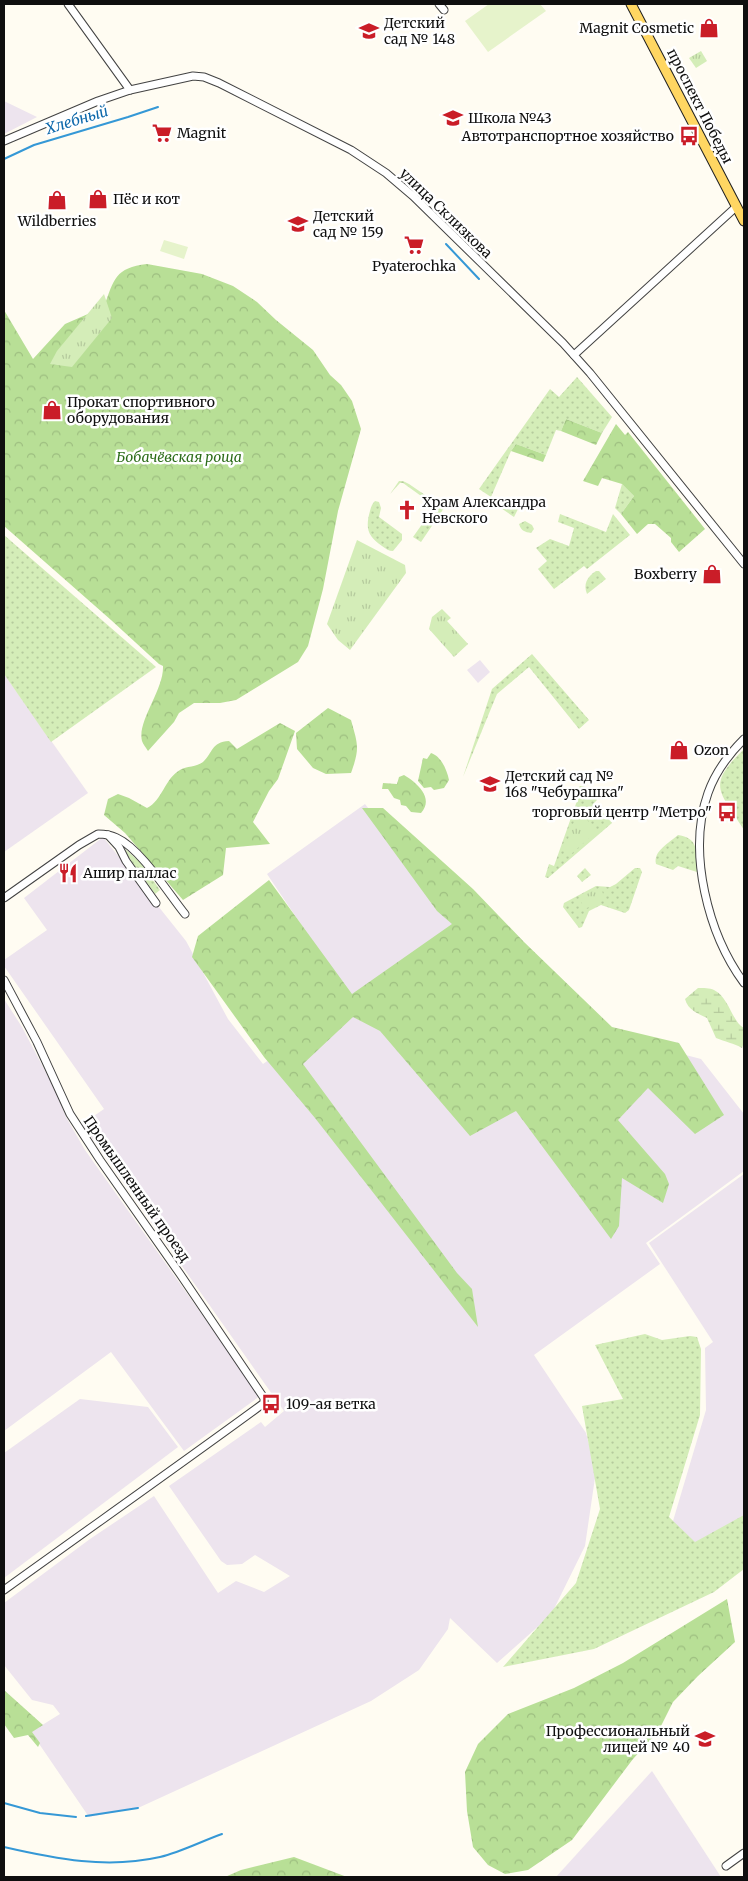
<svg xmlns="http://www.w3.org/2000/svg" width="748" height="1881" font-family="Merriweather,serif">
<defs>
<pattern id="grass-dots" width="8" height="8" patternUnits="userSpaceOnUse" patternTransform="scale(1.25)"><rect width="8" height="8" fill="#d4edb8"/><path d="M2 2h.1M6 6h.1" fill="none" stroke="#b5ca9d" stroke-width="1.8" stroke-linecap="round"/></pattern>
<pattern id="forest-crowns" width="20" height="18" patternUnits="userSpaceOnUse" patternTransform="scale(1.25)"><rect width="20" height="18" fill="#b8df96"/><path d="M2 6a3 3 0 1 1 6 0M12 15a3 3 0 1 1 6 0" fill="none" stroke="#9dbe80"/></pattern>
<pattern id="wetland-marsh" width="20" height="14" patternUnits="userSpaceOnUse" patternTransform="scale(1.25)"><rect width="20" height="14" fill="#d4edb8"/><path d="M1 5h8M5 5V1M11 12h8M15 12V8" fill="none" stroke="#b5ca9d"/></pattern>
<pattern id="park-tufts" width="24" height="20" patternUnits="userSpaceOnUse" patternTransform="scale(1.25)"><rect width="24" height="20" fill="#d4edb8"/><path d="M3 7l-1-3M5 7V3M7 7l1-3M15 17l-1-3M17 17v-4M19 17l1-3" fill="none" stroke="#b5ca9d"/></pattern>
<pattern id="plaza-grid" width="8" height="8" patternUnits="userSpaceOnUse" patternTransform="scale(1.25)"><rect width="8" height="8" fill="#f1ecdf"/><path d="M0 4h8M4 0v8" fill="none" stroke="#cdc9be"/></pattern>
</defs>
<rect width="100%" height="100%" fill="#fffcf2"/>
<g fill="#ede4ee">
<polygon points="4,101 37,117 4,134"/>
<polygon points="480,660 490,672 478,683 467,670"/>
<polygon points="4,674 88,793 4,852"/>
<polygon points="365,804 456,922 601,1033 701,1059 744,1114 744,1171 646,1243 660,1264 534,1355 586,1433 596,1471 585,1546 551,1615 497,1663 450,1618 448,1629 419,1670 371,1701 138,1808 89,1817 31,1732 60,1714 53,1705 32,1700 4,1665 4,1603 90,1539 154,1496 218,1593 236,1581 264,1592 290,1576 255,1555 242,1564 227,1565 221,1561 169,1486 261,1422 265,1427 284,1411 82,1124 104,1109 4,966 4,960 47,930 24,898 103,837 186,941 228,1019 263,1064 352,1000 267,874"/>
<polygon points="4,999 22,1027 54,1088 66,1117 85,1150 260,1396 184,1451 111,1352 4,1431"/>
<polygon points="744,1174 744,1537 690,1546 673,1521 706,1410 705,1348 713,1342 649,1243"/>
<polygon points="80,1399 148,1407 178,1447 4,1578 4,1453"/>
<polygon points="652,1771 721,1877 556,1877"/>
</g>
<g fill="url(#grass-dots)">
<polygon points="577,377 612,417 602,433 566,419 561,431 556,430 546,455 516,444 511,451 491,497 479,489 550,389 559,397"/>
<polygon points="399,481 403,481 409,484 444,508 421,542 413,537 435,506 403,483 400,483 390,494"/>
<polygon points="622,484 634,496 621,514 615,508"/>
<polygon points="495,500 518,509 514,517 495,504"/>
<path d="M375,501l4,1 2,6 -2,9 23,17v6l-9,11c-4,0 -7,-2 -11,-5 -14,-10 -17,-17 -12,-35 1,-4 2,-7 5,-10z"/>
<polygon points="560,514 606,532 613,514 630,535 587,569 584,566 554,589 538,569 547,561 536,548 550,539 569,546 574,528 558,522"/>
<path d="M525,521l7,4 2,4 -3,4c-6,-1 -10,-2 -12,-9z"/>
<polygon points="4,535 156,667 51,742 4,674"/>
<path d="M596,571h3l7,8 -19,15c-4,-10 0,-17 9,-23z"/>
<polygon points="532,654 589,720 579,729 529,667 497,694 463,777 492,689"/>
<path d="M744,749v81c-25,-40 -38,-44 0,-81z"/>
<path d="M580,786c8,0 14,7 17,14l-3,3 18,20 -64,55 -3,-1 4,-13 5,2 24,-68 -4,-5z"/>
<path d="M678,835c22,3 18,18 19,37l-19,-6 -5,4 -17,-6c-3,-13 13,-21 22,-29z"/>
<polygon points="125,849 140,862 160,890 155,894 131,861"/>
<polygon points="585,868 591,875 582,882 577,876"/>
<polygon points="635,868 640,868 642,872 629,910 625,913 601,905 589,911 582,927 579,928 563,907 564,903 596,886 610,887 616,884"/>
<polygon points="645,1334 662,1340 690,1336 697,1337 701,1349 700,1415 669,1517 695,1542 744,1515 744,1569 714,1592 594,1649 503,1667 576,1583 600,1509 582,1406 623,1399 595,1345"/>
</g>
<g fill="url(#forest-crowns)">
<path d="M147,264l55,10 31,12 24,16 19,18 37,30 17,25 11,10 11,16 9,28 -23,82 -15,78 -15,57 -10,16 -62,38 -16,3h-26l-15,10 -5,9 -26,29c-2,-3 -5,-7 -6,-10 -5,-20 22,-51 21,-75l-4,-2 -48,-44 -107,-94v-216l29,49 32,-35 39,-17c10,-28 11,-39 43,-43z"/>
<polygon points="566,419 602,433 596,445 561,431"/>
<polygon points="616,424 625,435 628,432 705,529 679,552 671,542 671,538 655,524 648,524 637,534 621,514 634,496 622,484 602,478 598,486 583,481"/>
<polygon points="516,444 546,455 543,462 511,451"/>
<path d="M328,708l23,12c7,25 9,28 0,53l-25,1 -13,-6 -16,-19 -1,-16z"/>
<path d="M280,723l15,8 -17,48 -9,12 -16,31 17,22 -44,4 -3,27 -40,25 -58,-67 -21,-18 4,-16 10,-5 11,4 18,10c15,-7 18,-30 33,-38 6,-4 17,-3 23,-8 10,-9 8,-20 26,-21l8,8z"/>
<path d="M431,753c10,3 16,17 18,27l-5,8 -10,2 -3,-3 -7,1 -6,-7 5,-23 4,1z"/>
<path d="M404,775c12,7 31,23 17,38l-10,-1 -5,-6 -5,-1 -1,-5 -6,-2 -6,-9h-6l1,-6 14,1 2,-7z"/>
<polygon points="362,808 383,808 473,889 524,942 612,1027 679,1043 724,1115 695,1134 648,1088 618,1120 665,1174 669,1184 663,1203 622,1178 619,1226 611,1239 516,1111 470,1136 380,1031 353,1017 303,1064 457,1273 472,1289 478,1327 315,1118 264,1057 192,957 198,936 269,880 352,994 452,924 437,911"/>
<polygon points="727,1599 735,1642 698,1676 673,1702 658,1732 633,1759 572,1840 528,1870 505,1874 488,1865 473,1847 467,1811 465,1772 478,1744 508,1714 574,1688 623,1663"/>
<polygon points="4,1690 43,1725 32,1732 40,1743 38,1747 28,1735 14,1738 4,1724"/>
<polygon points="294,1857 347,1877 225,1877 241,1870"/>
</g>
<path fill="url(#wetland-marsh)" d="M698,988c5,0 12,0 16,2 15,7 18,32 30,38v14l-2,6c-8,-5 -17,-6 -26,-10l-9,-20c-10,-5 -19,-8 -22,-19z"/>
<g fill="url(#park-tufts)">
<polygon points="701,51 707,61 696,68 689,58"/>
<polygon points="104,294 112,318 72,367 50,364 57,351"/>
<polygon points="357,540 405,565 406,573 350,650 338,640 327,624"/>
<polygon points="442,609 451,618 447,621 468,644 454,657 429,629 432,617"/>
<polygon points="580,811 597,831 569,856 564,851 577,813"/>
<polygon points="601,887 603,894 599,897 599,902 585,909 579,898"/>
</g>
<g fill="#e6f3cb">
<polygon points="489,4 540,4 546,11 488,52 465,21"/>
<polygon points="164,240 188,247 184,259 160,251"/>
</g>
<circle fill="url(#plaza-grid)" cx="592" cy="814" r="5.5"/>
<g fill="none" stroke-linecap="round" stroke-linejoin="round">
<g stroke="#3598d6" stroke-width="2">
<polyline points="4,159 34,145 128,117 158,107"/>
<polyline points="446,244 479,279"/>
<polyline points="4,1803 40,1813 76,1817"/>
<polyline points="86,1816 138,1808"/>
<path d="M4,1847c52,12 103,22 156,10 21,-5 42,-16 62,-23"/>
</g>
<defs>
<g id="minor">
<polyline points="68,4 130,90"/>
<polyline points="439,4 444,10"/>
<polyline points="4,141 98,101 130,90 193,76 204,77 219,83 351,150 386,173 413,196 563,343 590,373 744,564"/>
<polyline points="574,355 736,207"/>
<path d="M744,739c-15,15 -29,34 -36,54 -21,59 0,141 36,190"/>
<polyline points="108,835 119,847 126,861 156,903"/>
<path d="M4,898l75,-53 19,-11c6,0 13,1 19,4 24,11 51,55 68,76"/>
<path d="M4,980l33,62 33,72 30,46 80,114 84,124v5c-86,63 -174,125 -260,187"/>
<polyline points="726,1866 744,1853"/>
</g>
<polyline id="major" points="631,4 744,221"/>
</defs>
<use href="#minor" stroke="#424242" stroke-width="9"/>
<use href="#major" stroke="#202020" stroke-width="11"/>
<use href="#minor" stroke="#fff" stroke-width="7"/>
<use href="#major" stroke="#ffd662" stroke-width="9"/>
</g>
<defs>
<symbol id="shop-bare" viewBox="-9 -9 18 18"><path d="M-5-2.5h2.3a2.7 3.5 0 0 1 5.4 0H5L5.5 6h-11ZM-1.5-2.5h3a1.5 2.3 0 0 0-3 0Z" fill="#ca1d28" stroke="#fff" stroke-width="2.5" paint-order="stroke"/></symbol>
<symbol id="school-bare" viewBox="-9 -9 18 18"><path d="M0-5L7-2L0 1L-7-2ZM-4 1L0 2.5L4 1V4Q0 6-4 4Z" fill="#ca1d28" stroke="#fff" stroke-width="2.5" paint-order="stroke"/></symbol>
<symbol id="supermarket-bare" viewBox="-9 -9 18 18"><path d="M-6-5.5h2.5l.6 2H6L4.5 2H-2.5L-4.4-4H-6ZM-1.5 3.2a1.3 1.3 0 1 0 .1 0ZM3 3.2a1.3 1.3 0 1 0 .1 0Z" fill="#ca1d28" stroke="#fff" stroke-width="2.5" paint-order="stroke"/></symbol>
<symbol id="bus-bare" viewBox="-9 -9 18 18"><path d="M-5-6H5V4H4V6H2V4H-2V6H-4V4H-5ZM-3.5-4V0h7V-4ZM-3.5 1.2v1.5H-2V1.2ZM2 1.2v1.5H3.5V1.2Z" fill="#ca1d28" stroke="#fff" stroke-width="2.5" paint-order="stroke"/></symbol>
<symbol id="church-bare" viewBox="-9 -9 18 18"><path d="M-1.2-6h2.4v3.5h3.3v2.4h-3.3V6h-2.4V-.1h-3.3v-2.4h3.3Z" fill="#ca1d28" stroke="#fff" stroke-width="2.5" paint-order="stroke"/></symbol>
<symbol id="restaurant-bare" viewBox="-9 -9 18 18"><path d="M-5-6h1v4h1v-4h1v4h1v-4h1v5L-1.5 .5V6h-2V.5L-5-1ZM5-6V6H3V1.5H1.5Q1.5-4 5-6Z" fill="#ca1d28" stroke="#fff" stroke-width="2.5" paint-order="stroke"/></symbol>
<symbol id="university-bare" viewBox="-9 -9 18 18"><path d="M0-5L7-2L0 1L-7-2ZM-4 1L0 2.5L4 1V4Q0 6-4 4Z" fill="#ca1d28" stroke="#fff" stroke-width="2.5" paint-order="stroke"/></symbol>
</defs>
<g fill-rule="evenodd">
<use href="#shop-bare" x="695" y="14" width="28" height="28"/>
<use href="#school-bare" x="355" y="17" width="28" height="28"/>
<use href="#school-bare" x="439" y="104" width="28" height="28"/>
<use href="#supermarket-bare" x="148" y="119" width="28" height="28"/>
<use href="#bus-bare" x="675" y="122" width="28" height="28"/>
<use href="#shop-bare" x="84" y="185" width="28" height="28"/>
<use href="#shop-bare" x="43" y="186" width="28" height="28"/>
<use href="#school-bare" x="284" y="210" width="28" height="28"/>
<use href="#supermarket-bare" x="400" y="231" width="28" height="28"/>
<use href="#shop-bare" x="38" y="396" width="28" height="28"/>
<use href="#church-bare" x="393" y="496" width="28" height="28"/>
<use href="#shop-bare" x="698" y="560" width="28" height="28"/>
<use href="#shop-bare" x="665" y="736" width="28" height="28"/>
<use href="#school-bare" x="476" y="770" width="28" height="28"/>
<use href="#bus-bare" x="713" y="798" width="28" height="28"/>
<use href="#restaurant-bare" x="54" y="859" width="28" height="28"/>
<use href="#bus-bare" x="257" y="1390" width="28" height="28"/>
<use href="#university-bare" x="691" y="1725" width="28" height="28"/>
</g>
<g text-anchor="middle" stroke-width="5" stroke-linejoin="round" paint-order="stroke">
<g font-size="14" fill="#0f0f0f" stroke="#fff" text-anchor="start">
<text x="384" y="28">Детский<tspan x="384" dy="16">сад № 148</tspan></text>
<text x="694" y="33" text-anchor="end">Magnit Cosmetic</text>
<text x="468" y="123">Школа №43</text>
<text x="177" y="138">Magnit</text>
<text x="674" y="141" text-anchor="end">Автотранспортное хозяйство</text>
<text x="113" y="204">Пёс и кот</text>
<text x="313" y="221">Детский<tspan x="313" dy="16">сад № 159</tspan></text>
<text x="57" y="226" text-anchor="middle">Wildberries</text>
<text x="414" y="271" text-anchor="middle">Pyaterochka</text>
<text x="67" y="407">Прокат спортивного<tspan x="67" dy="16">оборудования</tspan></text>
<text x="422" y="507">Храм Александра<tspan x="422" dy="16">Невского</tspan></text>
<text x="697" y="579" text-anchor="end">Boxberry</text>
<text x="694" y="755">Ozon</text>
<text x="505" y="781">Детский сад №<tspan x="505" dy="16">168 "Чебурашка"</tspan></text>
<text x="712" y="817" text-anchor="end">торговый центр "Метро"</text>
<text x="83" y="878">Ашир паллас</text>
<text x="286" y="1409">109-ая ветка</text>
<text x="690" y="1736" text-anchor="end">Профессиональный<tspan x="690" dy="16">лицей № 40</tspan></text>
</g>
<g font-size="14" fill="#0f0f0f" stroke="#fff">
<text transform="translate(700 106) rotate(63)" y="5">проспект Победы</text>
<text transform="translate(446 213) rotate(44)" y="5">улица Склизкова</text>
<text transform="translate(137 1189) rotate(55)" y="5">Промышленный проезд</text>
</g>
<g font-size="14" font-style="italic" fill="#2d6d1a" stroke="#fff">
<text x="179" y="462">Бобачёвская роща</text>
</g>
<g font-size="15" font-style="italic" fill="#0f69ab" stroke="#fff">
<text transform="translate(77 120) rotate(-17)" y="5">Хлебный</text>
</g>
</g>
<rect width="748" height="1881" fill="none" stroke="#0f0f0f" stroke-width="10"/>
</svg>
